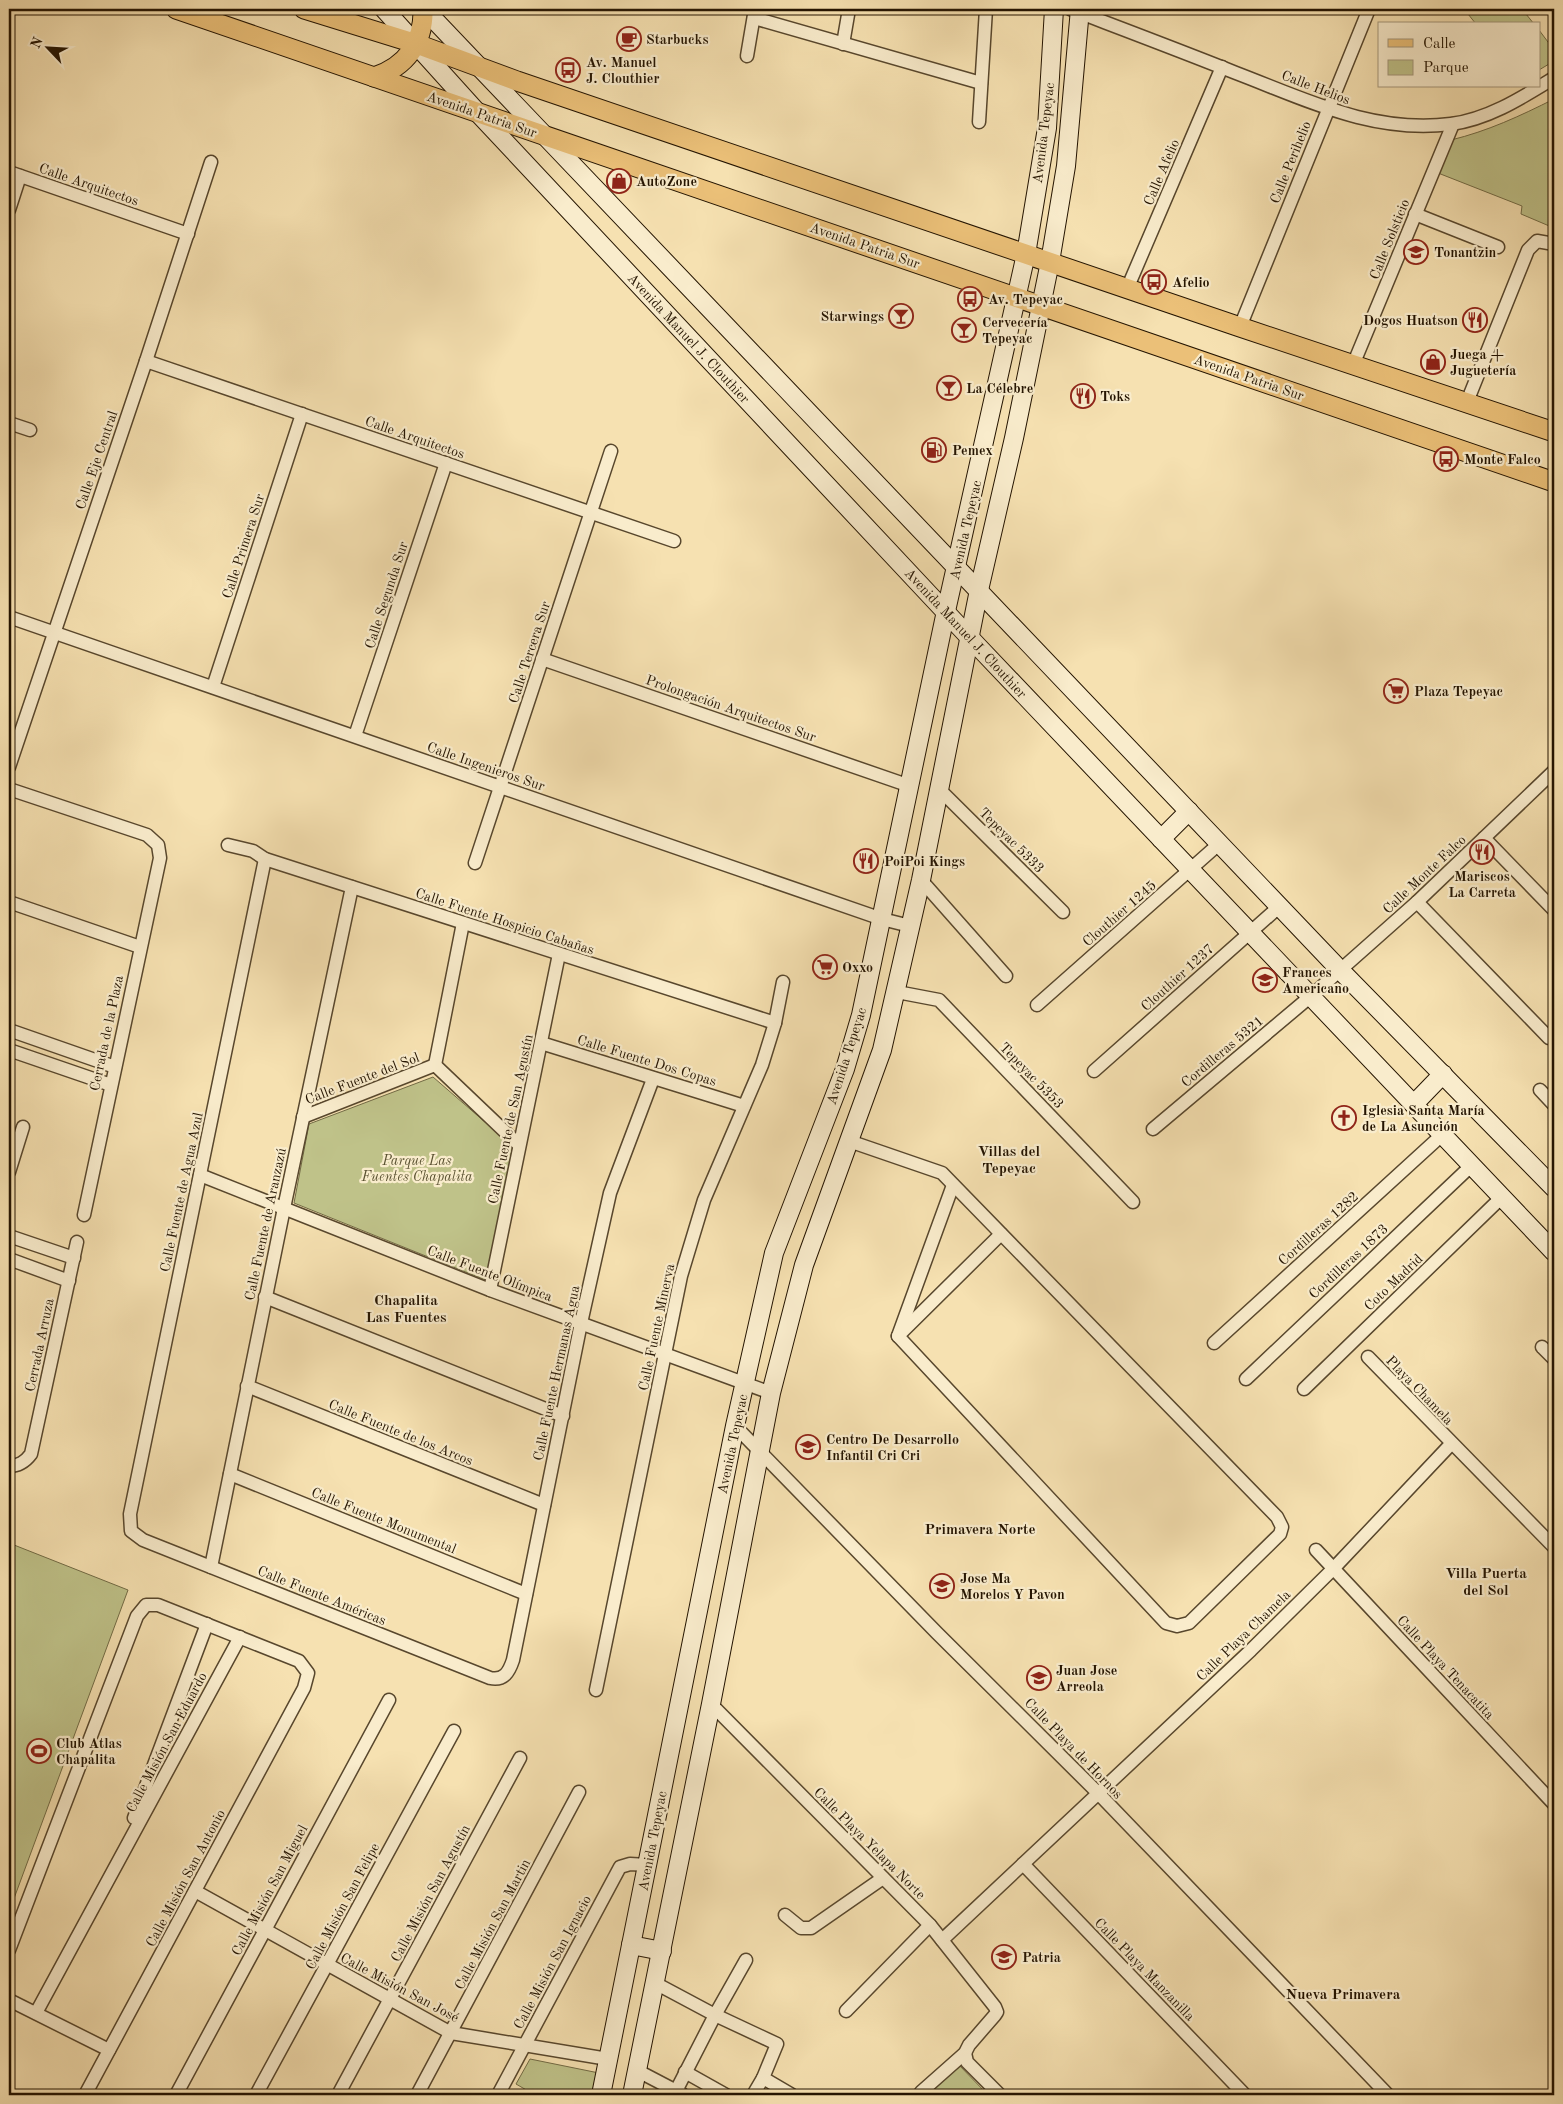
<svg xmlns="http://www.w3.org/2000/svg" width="1563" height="2104" font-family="'Old Standard TT',serif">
<rect width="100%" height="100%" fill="#f6e1b1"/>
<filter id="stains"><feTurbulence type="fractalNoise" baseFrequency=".004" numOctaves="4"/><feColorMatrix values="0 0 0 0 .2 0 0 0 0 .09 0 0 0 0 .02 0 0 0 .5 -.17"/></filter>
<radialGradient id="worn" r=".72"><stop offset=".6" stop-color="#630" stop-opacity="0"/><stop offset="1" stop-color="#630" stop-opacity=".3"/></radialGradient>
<g fill="#bfc289" stroke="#726b45">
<polygon points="1464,9 1522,9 1534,24 1476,24"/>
<polygon points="1539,30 1554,50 1554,61 1539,70"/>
<path d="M1554,99v129l-33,-14 1,-8 -84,-33 13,-33c37,-9 69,-24 103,-41z"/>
<polygon points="433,1077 515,1148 488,1281 294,1203 309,1124"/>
<polygon points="9,1543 128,1590 9,1912"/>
<polygon points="530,2059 599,2073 595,2095 535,2095 516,2084"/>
<polygon points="958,2064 988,2095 925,2095"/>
</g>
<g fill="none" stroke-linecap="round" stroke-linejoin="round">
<defs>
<g id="street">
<path d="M1070,9c55,21 111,42 166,64 71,27 137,61 215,51 38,-5 72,-27 103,-46"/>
<polyline points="754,18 981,83"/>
<polyline points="843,44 849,9"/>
<polyline points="747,56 755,9"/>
<polyline points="979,122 986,9"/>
<polyline points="9,172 188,234"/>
<polyline points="9,210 20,176"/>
<polyline points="1415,214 1498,247"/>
<polyline points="1127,289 1222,67"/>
<polyline points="1240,327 1369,9"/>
<polyline points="146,361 674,541"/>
<polyline points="1353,365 1453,124"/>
<polyline points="1467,402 1528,250 1537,241 1554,244"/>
<polyline points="9,423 30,430"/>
<polyline points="9,617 882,919 910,926"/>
<polyline points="542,659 910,786"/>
<polyline points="213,687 302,414"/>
<polyline points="355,736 446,463"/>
<polyline points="9,767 146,361 211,162"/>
<polyline points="9,789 147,835 158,845 160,858 84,1215"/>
<polyline points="939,789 1063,912"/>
<polyline points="1484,838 1554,910"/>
<polyline points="228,845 253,851 265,859 775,1023"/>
<path d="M265,859l-135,655 1,17 12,9 347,138c14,3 19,-6 23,-18l68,-337 29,-130 43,-114"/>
<polyline points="475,863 611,451"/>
<polyline points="921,880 1006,976"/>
<polyline points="9,902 140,947"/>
<polyline points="1417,902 1549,1038"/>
<polyline points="897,992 939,1000 1133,1202"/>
<polyline points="1037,1005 1220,843"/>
<polyline points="9,1030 115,1067"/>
<polyline points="541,1043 744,1106"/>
<polyline points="9,1050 111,1085"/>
<polyline points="435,1065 463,923"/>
<polyline points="1094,1071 1280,906"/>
<polyline points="1540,1090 1554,1105"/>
<polyline points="303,1117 435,1065 519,1145"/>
<polyline points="1153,1129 1311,996 1417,902 1554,771"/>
<polyline points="849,1141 942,1173 1277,1517 1282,1527 1280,1534 1189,1623 1177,1626 1166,1623 898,1336"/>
<polyline points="9,1172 23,1127"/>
<polyline points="200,1175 490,1290 771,1393"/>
<polyline points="9,1236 74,1258"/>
<polyline points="9,1259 69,1281"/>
<polyline points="490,1290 559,954"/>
<polyline points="265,1297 563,1416"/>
<polyline points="902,1332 1001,1234"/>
<polyline points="898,1336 953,1185"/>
<polyline points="1214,1343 1443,1134"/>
<polyline points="1542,1347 1554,1359"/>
<polyline points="1368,1357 1554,1547"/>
<polyline points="1246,1379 1472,1165"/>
<polyline points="247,1386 544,1505"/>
<polyline points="1304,1389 1502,1197"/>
<polyline points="735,1426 937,1633 1098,1793 1388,2095"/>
<path d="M9,1466c10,0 16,-4 22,-12l46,-212"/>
<polyline points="230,1474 526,1594"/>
<polyline points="1316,1550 1554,1804"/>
<polyline points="211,1567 284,1208 352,887"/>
<polyline points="596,1690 681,1276 704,1200 762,1065 775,1023 783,982"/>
<polyline points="711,1704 930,1925 995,2007 997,2012 995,2015 969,2045 965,2053 921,2092"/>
<polyline points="134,1818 207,1624"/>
<polyline points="1023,1864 1245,2095"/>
<polyline points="195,1891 451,2033 608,2059"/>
<polyline points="785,1915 801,1928 811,1928 883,1878"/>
<polyline points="942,1940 1251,1650 1333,1569 1451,1444"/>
<polyline points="9,1950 137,1616 146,1605 158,1605 299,1661 308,1673 304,1688 85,2095"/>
<polyline points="655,1983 715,2015 746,1960"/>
<polyline points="9,2000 109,2050"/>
<polyline points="846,2011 930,1925"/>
<polyline points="36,2013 240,1637"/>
<polyline points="965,2053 967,2062 1000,2095"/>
<polyline points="638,2071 682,2094"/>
<polyline points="685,2072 726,2095"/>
<polyline points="676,2091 715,2015 777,2044 763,2078 792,2095"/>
<polyline points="176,2095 389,1700"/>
<polyline points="256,2095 454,1731"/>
<polyline points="338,2095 520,1758"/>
<polyline points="417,2095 579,1792"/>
<polyline points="498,2095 620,1867 630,1864 647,1865"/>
<polyline points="753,2095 763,2078"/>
</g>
<g id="secondary">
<polyline points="384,9 477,112 970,638 1554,1252"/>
<polyline points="424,9 1340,970 1554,1188"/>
<polyline points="1161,839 1189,811"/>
<polyline points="1414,1104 1443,1074"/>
<polyline points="631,1945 662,1951"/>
<polyline points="601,2095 735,1426 774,1253 845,1069 861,1015 946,611 1026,254 1047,128 1054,9"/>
<polyline points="632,2095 711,1704 771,1393 804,1265 882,1050 921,880 979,590 1014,438 1050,262 1066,166 1080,9"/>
</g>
<g id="primary">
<polyline points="176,9 1554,482"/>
<polyline points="304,9 417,44 517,81 1240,327 1554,432"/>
<path d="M374,77c32,-10 50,-35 49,-68"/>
</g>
</defs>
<use href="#street" stroke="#58472d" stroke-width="15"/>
<use href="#secondary" stroke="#241401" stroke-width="20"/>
<use href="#primary" stroke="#241401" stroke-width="21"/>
<use href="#street" stroke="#f9eccc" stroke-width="12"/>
<use href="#secondary" stroke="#f9eccc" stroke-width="18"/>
<use href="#primary" stroke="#ebc078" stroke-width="19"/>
</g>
<defs>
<symbol id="cafe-ring" viewBox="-11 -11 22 22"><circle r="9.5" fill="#f9eccc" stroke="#8f2418" stroke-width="1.5"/><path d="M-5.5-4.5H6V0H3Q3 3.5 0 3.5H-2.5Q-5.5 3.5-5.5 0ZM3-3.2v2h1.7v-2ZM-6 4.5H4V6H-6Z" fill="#8f2418"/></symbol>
<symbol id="bus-ring" viewBox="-11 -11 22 22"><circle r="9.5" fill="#f9eccc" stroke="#8f2418" stroke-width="1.5"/><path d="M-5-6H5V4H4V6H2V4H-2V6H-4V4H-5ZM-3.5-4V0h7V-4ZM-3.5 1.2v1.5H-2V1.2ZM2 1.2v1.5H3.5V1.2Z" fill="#8f2418"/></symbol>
<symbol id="shop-ring" viewBox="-11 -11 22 22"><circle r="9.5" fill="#f9eccc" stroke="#8f2418" stroke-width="1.5"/><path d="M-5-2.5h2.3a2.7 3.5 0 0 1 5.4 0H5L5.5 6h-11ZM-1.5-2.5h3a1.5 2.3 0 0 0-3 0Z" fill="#8f2418"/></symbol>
<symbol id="school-ring" viewBox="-11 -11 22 22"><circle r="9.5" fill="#f9eccc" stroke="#8f2418" stroke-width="1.5"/><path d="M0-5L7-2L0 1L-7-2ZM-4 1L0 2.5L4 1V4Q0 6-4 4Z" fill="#8f2418"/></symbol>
<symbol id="bar-ring" viewBox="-11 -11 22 22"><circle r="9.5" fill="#f9eccc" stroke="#8f2418" stroke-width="1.5"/><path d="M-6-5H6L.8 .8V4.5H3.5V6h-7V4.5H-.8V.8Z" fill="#8f2418"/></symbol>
<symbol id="restaurant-ring" viewBox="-11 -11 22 22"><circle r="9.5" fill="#f9eccc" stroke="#8f2418" stroke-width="1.5"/><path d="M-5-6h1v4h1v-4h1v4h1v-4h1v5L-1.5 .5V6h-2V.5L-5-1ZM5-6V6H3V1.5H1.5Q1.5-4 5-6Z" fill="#8f2418"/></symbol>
<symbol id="fuel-ring" viewBox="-11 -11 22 22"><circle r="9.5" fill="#f9eccc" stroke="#8f2418" stroke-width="1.5"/><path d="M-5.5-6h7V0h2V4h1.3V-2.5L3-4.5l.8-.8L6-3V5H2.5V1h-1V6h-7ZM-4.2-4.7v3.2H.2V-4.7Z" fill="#8f2418"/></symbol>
<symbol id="supermarket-ring" viewBox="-11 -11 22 22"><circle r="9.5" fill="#f9eccc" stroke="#8f2418" stroke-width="1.5"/><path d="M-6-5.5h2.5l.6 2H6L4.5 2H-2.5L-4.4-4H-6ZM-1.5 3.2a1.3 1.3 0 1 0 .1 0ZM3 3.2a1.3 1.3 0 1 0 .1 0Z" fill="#8f2418"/></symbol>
<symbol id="church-ring" viewBox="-11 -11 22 22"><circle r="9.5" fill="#f9eccc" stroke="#8f2418" stroke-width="1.5"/><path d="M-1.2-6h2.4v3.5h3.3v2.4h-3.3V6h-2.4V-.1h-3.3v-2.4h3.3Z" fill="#8f2418"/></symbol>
<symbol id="stadium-ring" viewBox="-11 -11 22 22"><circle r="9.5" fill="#f9eccc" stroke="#8f2418" stroke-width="1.5"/><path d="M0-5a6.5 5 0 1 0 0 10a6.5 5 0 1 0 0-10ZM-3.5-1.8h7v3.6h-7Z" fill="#8f2418"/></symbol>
</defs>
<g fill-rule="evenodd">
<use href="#cafe-ring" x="615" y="25" width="28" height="28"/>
<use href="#bus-ring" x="554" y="56" width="28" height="28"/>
<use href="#shop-ring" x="605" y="167" width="28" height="28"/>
<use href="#school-ring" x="1402" y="238" width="28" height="28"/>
<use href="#bus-ring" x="1140" y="268" width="28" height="28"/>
<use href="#bus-ring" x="956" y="285" width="28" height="28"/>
<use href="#bar-ring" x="887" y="302" width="28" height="28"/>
<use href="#restaurant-ring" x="1461" y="306" width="28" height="28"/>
<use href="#bar-ring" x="950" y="316" width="28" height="28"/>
<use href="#shop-ring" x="1419" y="348" width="28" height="28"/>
<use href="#bar-ring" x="935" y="374" width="28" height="28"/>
<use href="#restaurant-ring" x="1069" y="382" width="28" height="28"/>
<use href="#fuel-ring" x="920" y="436" width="28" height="28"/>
<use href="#bus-ring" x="1432" y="445" width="28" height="28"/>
<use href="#supermarket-ring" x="1382" y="677" width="28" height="28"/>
<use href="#restaurant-ring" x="1468" y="838" width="28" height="28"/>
<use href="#restaurant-ring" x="852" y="847" width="28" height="28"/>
<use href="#supermarket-ring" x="811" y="953" width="28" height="28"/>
<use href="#school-ring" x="1251" y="966" width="28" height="28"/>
<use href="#church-ring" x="1330" y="1104" width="28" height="28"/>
<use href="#school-ring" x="794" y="1433" width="28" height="28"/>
<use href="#school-ring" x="928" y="1572" width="28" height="28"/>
<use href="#school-ring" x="1025" y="1664" width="28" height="28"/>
<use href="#stadium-ring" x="25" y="1737" width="28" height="28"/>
<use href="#school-ring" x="990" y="1943" width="28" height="28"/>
</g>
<g text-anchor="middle" stroke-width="4.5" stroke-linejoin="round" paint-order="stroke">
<g font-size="14" font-weight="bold" fill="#241401" stroke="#f9eccc" text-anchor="start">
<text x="646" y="44">Starbucks</text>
<text x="586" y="67">Av. Manuel<tspan x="586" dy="16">J. Clouthier</tspan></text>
<text x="636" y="186">AutoZone</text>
<text x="1434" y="257">Tonantzin</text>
<text x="1172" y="287">Afelio</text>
<text x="988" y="304">Av. Tepeyac</text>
<text x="884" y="321" text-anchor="end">Starwings</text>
<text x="1458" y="325" text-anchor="end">Dogos Huatson</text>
<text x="982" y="327">Cervecería<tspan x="982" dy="16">Tepeyac</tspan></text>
<text x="1450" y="359">Juega +<tspan x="1450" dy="16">Juguetería</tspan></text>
<text x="966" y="393">La Célebre</text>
<text x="1100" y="401">Toks</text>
<text x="952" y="455">Pemex</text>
<text x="1464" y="464">Monte Falco</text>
<text x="1414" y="696">Plaza Tepeyac</text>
<text x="884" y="866">PoiPoi Kings</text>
<text x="1482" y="881" text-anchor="middle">Mariscos<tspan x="1482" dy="16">La Carreta</tspan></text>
<text x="842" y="972">Oxxo</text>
<text x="1282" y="977">Frances<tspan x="1282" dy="16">Americano</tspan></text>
<text x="1362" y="1115">Iglesia Santa María<tspan x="1362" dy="16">de La Asunción</tspan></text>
<text x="826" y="1444">Centro De Desarrollo<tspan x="826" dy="16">Infantil Cri Cri</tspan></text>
<text x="960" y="1583">Jose Ma<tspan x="960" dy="16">Morelos Y Pavon</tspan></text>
<text x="1056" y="1675">Juan Jose<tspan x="1056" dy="16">Arreola</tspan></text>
<text x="56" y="1748">Club Atlas<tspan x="56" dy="16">Chapalita</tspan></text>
<text x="1022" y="1962">Patria</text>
</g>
<g font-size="14" fill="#241401" stroke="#f9eccc">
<text transform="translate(1316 87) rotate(21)" y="5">Calle Helios</text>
<text transform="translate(482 114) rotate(19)" y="5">Avenida Patria Sur</text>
<text transform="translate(1043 133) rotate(-83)" y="5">Avenida Tepeyac</text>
<text transform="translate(1290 162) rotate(-68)" y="5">Calle Perihelio</text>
<text transform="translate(1161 172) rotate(-67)" y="5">Calle Afelio</text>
<text transform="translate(89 184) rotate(19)" y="5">Calle Arquitectos</text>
<text transform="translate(1389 239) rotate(-68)" y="5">Calle Solsticio</text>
<text transform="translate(865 245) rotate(19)" y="5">Avenida Patria Sur</text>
<text transform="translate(689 338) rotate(47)" y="5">Avenida Manuel J. Clouthier</text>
<text transform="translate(1249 377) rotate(19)" y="5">Avenida Patria Sur</text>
<text transform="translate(415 437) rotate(19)" y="5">Calle Arquitectos</text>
<text transform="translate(96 460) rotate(-71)" y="5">Calle Eje Central</text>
<text transform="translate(965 530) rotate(-77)" y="5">Avenida Tepeyac</text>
<text transform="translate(243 546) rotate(-72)" y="5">Calle Primera Sur</text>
<text transform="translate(386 595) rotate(-72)" y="5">Calle Segunda Sur</text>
<text transform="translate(966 633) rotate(47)" y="5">Avenida Manuel J. Clouthier</text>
<text transform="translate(529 652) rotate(-72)" y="5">Calle Tercera Sur</text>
<text transform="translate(731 708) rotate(19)" y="5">Prolongación Arquitectos Sur</text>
<text transform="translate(486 766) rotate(19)" y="5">Calle Ingenieros Sur</text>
<text transform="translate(1012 840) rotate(45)" y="5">Tepeyac 5333</text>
<text transform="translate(1424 874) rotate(-43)" y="5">Calle Monte Falco</text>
<text transform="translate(1119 913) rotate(-41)" y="5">Clouthier 1245</text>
<text transform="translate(505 921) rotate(18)" y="5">Calle Fuente Hospicio Cabañas</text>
<text transform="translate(1177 977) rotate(-42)" y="5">Clouthier 1237</text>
<text transform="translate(106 1033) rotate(-78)" y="5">Cerrada de la Plaza</text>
<text transform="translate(1222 1051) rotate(-40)" y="5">Cordilleras 5321</text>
<text transform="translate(846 1056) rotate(-72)" y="5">Avenida Tepeyac</text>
<text transform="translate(647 1060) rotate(17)" y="5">Calle Fuente Dos Copas</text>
<text transform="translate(1032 1075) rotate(46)" y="5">Tepeyac 5353</text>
<text transform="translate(362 1078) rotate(-21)" y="5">Calle Fuente del Sol</text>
<text transform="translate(510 1119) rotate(-78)" y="5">Calle Fuente de San Agustín</text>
<text transform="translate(181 1192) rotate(-78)" y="5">Calle Fuente de Agua Azul</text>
<text transform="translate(265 1224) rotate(-78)" y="5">Calle Fuente de Aranzazú</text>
<text transform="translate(1318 1228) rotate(-42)" y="5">Cordilleras 1282</text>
<text transform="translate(1348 1261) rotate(-43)" y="5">Cordilleras 1873</text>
<text transform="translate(490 1273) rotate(21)" y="5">Calle Fuente Olímpica</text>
<text transform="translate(1393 1282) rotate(-44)" y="5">Coto Madrid</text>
<text transform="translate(656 1327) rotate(-78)" y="5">Calle Fuente Minerva</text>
<text transform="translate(39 1345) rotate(-78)" y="5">Cerrada Arruza</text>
<text transform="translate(556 1373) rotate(-78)" y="5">Calle Fuente Hermanas Agua</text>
<text transform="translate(1420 1390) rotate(46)" y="5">Playa Chamela</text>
<text transform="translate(401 1432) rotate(22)" y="5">Calle Fuente de los Arcos</text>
<text transform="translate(732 1444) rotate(-78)" y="5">Avenida Tepeyac</text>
<text transform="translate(384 1520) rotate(22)" y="5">Calle Fuente Monumental</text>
<text transform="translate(322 1595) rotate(22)" y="5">Calle Fuente Américas</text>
<text transform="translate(1243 1635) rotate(-44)" y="5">Calle Playa Chamela</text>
<text transform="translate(1446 1667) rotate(47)" y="5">Calle Playa Tenacatita</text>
<text transform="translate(166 1742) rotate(-62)" y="5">Calle Misión San Eduardo</text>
<text transform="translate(1074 1748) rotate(46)" y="5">Calle Playa de Hornos</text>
<text transform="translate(652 1841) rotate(-79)" y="5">Avenida Tepeyac</text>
<text transform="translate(870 1843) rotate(45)" y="5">Calle Playa Yelapa Norte</text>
<text transform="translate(185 1878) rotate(-62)" y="5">Calle Misión San Antonio</text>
<text transform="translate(269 1890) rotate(-62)" y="5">Calle Misión San Miguel</text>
<text transform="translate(430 1893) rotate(-62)" y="5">Calle Misión San Agustín</text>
<text transform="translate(342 1906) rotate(-62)" y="5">Calle Misión San Felipe</text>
<text transform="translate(492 1924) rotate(-62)" y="5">Calle Misión San Martin</text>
<text transform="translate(552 1962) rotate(-62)" y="5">Calle Misión San Ignacio</text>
<text transform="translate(1145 1969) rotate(46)" y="5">Calle Playa Manzanilla</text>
<text transform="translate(400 1987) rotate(28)" y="5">Calle Misión San José</text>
</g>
<g font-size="14" font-style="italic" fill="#5a5131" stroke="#f9eccc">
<text x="417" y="1165">Parque Las<tspan x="417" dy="16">Fuentes Chapalita</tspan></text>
</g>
<g font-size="15" font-weight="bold" fill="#241401" stroke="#f9eccc">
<text x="1009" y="1156">Villas del<tspan x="1009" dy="17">Tepeyac</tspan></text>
<text x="406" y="1305">Chapalita<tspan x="406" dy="17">Las Fuentes</tspan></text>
<text x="980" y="1534">Primavera Norte</text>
<text x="1486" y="1578">Villa Puerta<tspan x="1486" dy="17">del Sol</tspan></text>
<text x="1343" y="1999">Nueva Primavera</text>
</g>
</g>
<rect width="1563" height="2104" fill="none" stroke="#f6e1b1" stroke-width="30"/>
<rect x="10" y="10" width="1543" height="2084" fill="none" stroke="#241401" stroke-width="2.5"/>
<rect x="15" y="15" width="1533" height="2074" fill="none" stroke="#241401"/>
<rect x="1378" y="22" width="162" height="65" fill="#f9eccc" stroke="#a4967b"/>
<rect x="1388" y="39" width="25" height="8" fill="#ebc078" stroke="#a4967b"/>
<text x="1423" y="48" font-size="15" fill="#241401">Calle</text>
<rect x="1388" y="60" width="25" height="15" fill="#bfc289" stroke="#a4967b"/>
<text x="1423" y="72" font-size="15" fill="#241401">Parque</text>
<g transform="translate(48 48) rotate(295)" stroke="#f9eccc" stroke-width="4" paint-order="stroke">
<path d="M0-4L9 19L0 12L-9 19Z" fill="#241401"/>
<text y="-8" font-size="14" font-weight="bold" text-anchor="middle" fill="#241401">N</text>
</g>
<rect width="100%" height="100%" filter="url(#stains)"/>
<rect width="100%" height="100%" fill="url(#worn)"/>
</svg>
